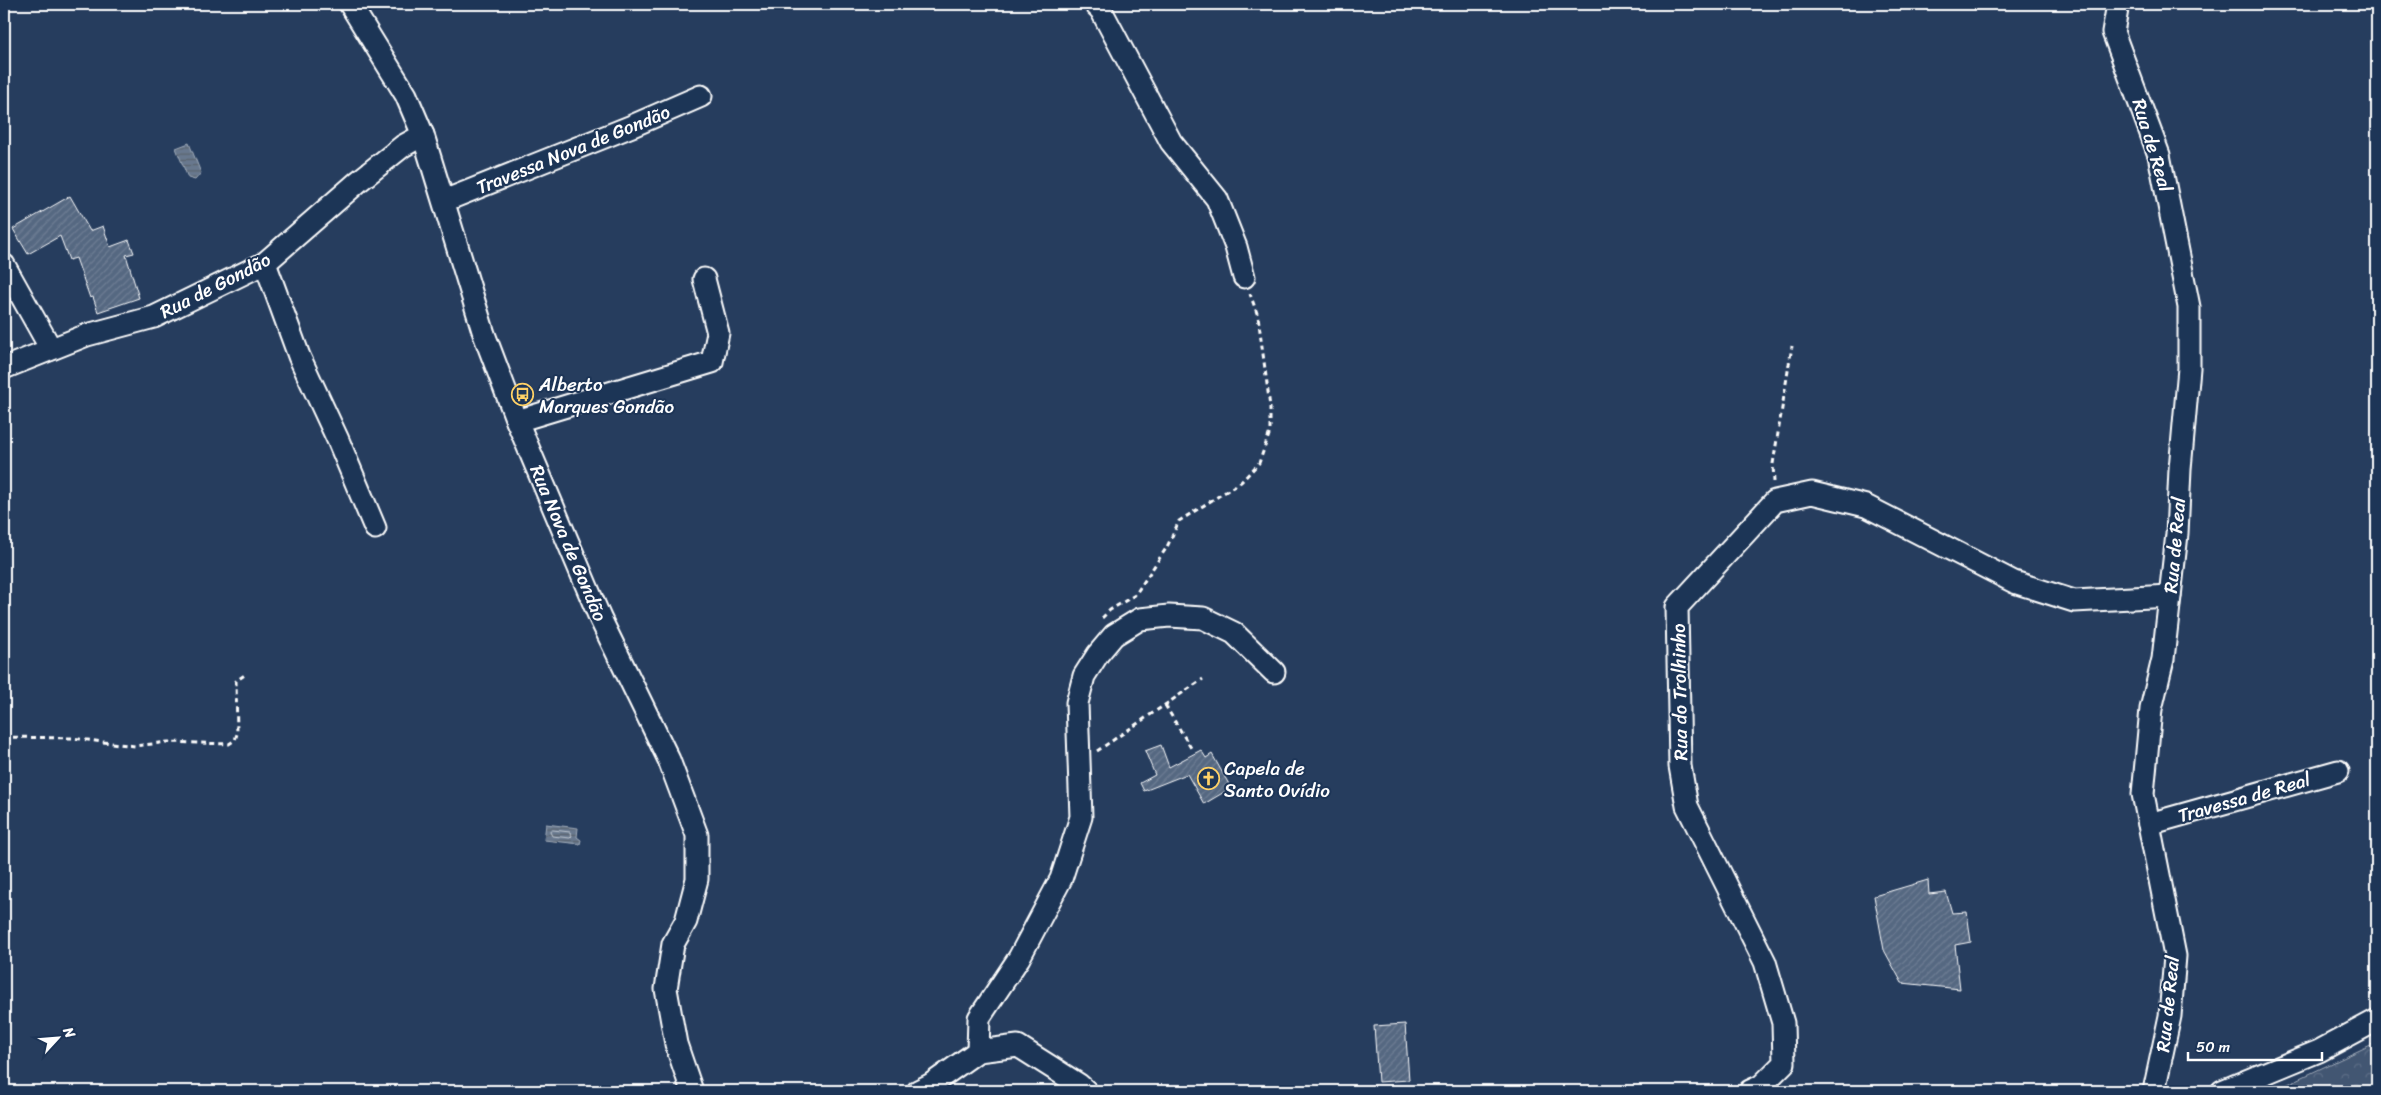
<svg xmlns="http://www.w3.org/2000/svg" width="2381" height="1095" font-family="Sriracha,sans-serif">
<defs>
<pattern id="forest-crowns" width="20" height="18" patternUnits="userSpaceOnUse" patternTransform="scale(1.25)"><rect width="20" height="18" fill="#425672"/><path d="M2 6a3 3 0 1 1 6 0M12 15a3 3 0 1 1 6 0" fill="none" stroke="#5e6f87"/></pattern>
<pattern id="water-rules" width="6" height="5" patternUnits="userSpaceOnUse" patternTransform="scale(1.25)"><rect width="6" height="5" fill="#67788e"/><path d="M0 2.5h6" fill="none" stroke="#5a626d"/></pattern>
<pattern id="building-hatch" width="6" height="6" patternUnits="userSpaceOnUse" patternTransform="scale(1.25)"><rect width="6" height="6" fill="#556781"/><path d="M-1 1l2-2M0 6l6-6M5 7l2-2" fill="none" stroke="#6e7e94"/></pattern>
</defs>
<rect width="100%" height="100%" fill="#263d5e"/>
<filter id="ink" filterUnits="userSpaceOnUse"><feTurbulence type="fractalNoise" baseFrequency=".02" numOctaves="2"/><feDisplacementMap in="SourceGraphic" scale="10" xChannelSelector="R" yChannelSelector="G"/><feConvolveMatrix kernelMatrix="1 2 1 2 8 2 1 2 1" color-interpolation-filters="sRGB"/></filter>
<g filter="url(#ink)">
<polygon fill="url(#forest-crowns)" stroke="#a0aab8" points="2377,1042 2377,1091 2273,1091"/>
<g fill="url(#water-rules)" stroke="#a4aebb">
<polygon points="189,143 201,173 195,180 188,178 176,148"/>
<polygon points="546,824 578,828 577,837 581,840 580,844 544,840"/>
</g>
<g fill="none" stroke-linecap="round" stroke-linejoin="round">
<polygon stroke="#c2c9d2" stroke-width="1" points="553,830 570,832 572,836 570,838 552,836 550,832"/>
</g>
<g fill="url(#building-hatch)" stroke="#fff">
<polygon points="70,196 90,231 103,226 110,247 129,240 134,253 126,255 139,298 98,312 93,297 90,298 76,258 69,260 60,236 28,254 13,229"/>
<polygon points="1161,745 1169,767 1201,750 1206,758 1212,754 1231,788 1204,804 1187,774 1144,791 1140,783 1155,775 1145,751"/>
<polygon points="1928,880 1929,894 1946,892 1952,913 1967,912 1971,942 1955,945 1960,989 1902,983 1884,950 1874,896"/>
<polygon points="1405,1024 1409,1080 1378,1082 1374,1026"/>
</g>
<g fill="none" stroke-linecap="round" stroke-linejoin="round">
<defs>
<g id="minor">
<polyline points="350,4 406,95 423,135 484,334 517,421 600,618 669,760 697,835 697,879 686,921 673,944 666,989 676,1044 692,1091"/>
<polyline points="1095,4 1101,10 1171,142 1217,199 1236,247 1244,277"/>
<polyline points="2118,4 2113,32 2159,155 2189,307 2189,368 2180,469 2177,534 2163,659 2151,709 2143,794 2175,956 2170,1016 2154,1091"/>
<polyline points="444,201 632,126 701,96"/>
<polyline points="265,263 299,356 338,440 375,528"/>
<polyline points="4,265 51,349"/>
<polyline points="4,368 87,335 154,317 265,263 359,181 403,146 423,135"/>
<polyline points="517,421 712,362 718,333 704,279"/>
<polyline points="2149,824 2338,771"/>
<polyline points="978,1051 979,1018 1019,958 1061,879 1081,817 1077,703 1084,676 1098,654 1114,635 1140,619 1169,616 1203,618 1234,633 1274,672"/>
<polyline points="918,1091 930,1085 978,1051 1018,1046 1078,1084 1086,1091"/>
<polyline points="1750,1091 1761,1086 1784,1063 1783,1023 1765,962 1687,806 1680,766 1677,607 1775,501 1812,493 1866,506 2014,582 2074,601 2170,596"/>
<polyline points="2222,1091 2319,1051 2377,1020"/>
</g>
</defs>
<use href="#minor" stroke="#fff" stroke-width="25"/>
<g stroke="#fff" stroke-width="3" stroke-dasharray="5 4" stroke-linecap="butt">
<polyline points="1774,482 1773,464 1792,346"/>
<polyline points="1102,618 1110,610 1135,595 1167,547 1179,521 1241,482 1259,463 1270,432 1270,407 1258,316 1250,294"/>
<polyline points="1165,705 1191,748"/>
<polyline points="4,737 72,738 135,746 168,742 229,744 235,740 237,734 236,681 246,674"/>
<polyline points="1097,751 1203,679"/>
</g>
<use href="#minor" stroke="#1d3557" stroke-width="21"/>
</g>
</g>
<defs>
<symbol id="bus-ring" viewBox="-11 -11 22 22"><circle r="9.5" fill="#1d3557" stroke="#ffd166" stroke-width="1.5"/><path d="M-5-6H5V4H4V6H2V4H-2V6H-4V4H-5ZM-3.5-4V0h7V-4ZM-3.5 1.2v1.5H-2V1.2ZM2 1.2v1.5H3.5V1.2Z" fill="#ffd166"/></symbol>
<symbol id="church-ring" viewBox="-11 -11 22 22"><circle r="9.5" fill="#1d3557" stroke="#ffd166" stroke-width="1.5"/><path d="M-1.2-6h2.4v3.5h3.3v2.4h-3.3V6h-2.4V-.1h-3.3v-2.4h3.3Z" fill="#ffd166"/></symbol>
</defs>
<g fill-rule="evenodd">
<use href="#bus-ring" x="510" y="382" width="25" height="25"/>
<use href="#church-ring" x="1196" y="766" width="25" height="25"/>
</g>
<g text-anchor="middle" stroke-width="4" stroke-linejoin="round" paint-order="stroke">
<g font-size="19" fill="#fff" stroke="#1d3557">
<text transform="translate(2153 145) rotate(73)" y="7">Rua de Real</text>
<text transform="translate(573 149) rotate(-22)" y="7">Travessa Nova de Gondão</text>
<text transform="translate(215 285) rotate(-27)" y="7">Rua de Gondão</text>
<text transform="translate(569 543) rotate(67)" y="7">Rua Nova de Gondão</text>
<text transform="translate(2174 545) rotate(-85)" y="7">Rua de Real</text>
<text transform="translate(1679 692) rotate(-91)" y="7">Rua do Trolhinho</text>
<text transform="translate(2244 797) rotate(-16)" y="7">Travessa de Real</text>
<text transform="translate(2167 1004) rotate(-84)" y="7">Rua de Real</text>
</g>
<g font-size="19" fill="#fff" stroke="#1d3557" text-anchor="start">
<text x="539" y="391">Alberto<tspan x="539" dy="22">Marques Gondão</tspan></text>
<text x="1224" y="775">Capela de<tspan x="1224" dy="22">Santo Ovídio</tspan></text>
</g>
</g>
<rect width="2381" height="1095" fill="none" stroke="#1d3557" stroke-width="20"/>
<rect x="10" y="10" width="2361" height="1075" fill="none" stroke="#fff" stroke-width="2" filter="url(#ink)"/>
<g transform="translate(58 1038) rotate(64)" stroke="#1d3557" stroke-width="4" paint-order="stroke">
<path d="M0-4L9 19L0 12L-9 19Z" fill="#ffffff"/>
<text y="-8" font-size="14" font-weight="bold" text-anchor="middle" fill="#ffffff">N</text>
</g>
<path d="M2188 1052v8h134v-8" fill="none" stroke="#ffffff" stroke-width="2.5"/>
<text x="2196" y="1052" font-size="15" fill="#ffffff" stroke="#1d3557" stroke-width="4" paint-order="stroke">50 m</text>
</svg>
